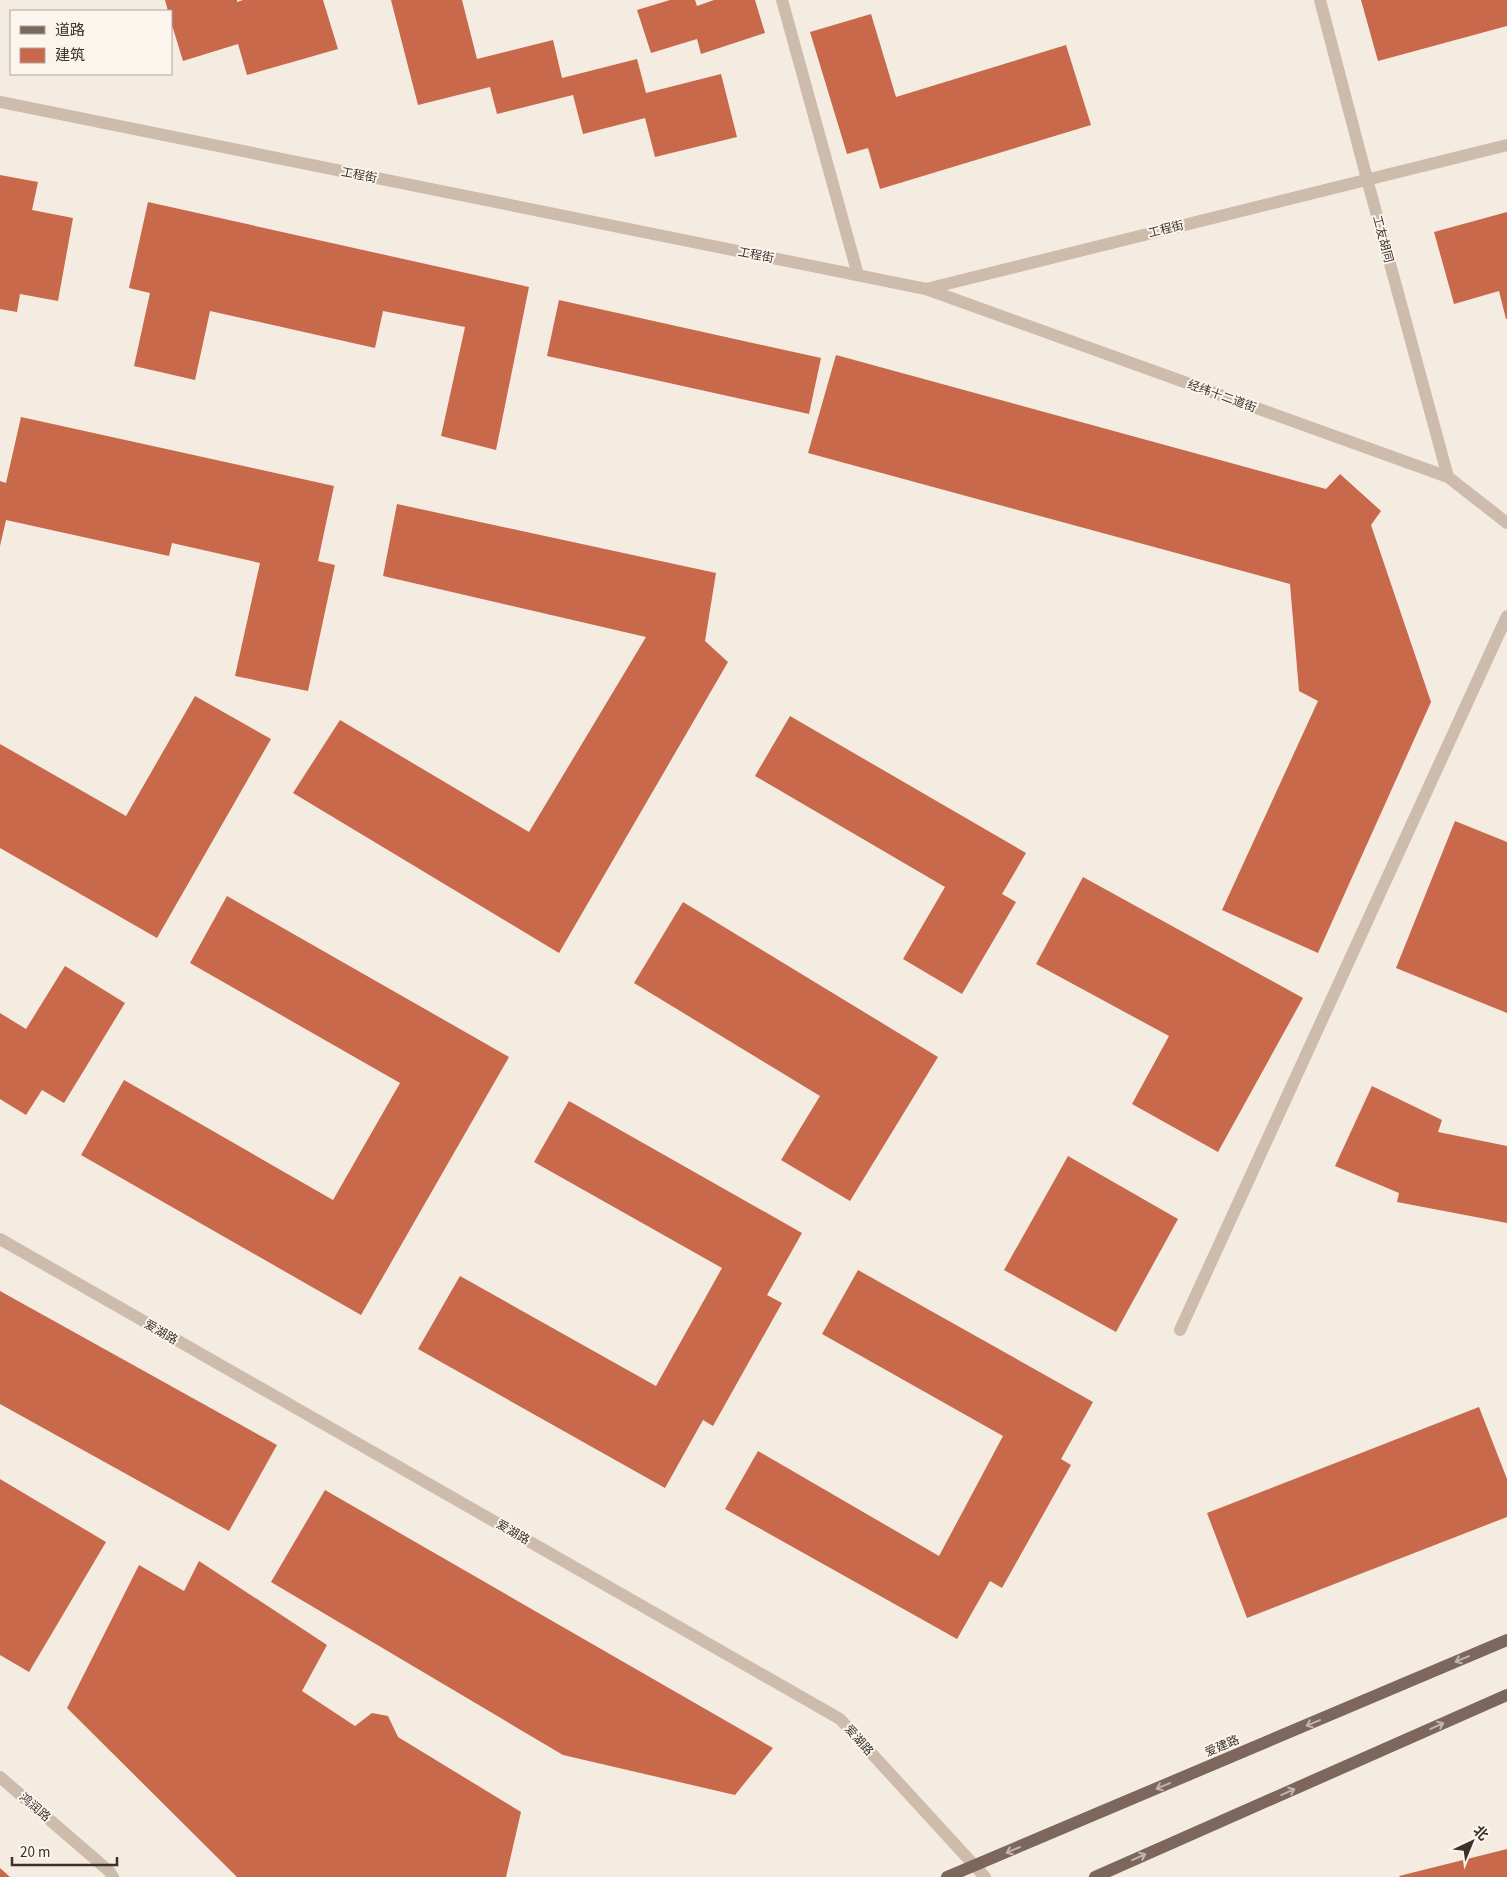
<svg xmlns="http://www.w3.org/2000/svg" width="1507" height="1877" font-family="'Source Sans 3','Noto Sans SC',sans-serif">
<rect width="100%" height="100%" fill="#f4ebe1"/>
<g fill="#c8694b">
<polygon points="165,0 237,0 237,2 243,0 323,0 338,49 247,75 238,44 183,61 171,22 171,11 168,11"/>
<polygon points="391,0 462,0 477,59 553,40 562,78 637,59 646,93 721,74 737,137 655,157 645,118 583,134 573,95 497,114 490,87 418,105"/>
<polygon points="670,0 695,0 697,6 714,0 755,0 765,33 701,54 697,39 651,53 637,10"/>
<polygon points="1361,0 1507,0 1507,26 1378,61"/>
<polygon points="871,14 896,97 1066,45 1091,125 880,189 868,148 847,154 810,32"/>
<polygon points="0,175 38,182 32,210 73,218 58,301 20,294 17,312 0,309"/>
<polygon points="148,202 529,287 496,450 441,436 465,327 383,311 375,348 210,311 195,380 134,366 150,293 129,288"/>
<polygon points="1507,212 1507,319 1506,319 1499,291 1454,304 1434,232"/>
<polygon points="559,300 821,358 809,414 547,356"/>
<polygon points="836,355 1326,489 1340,474 1381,511 1371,525 1431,702 1318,953 1222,910 1318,701 1299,691 1290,584 808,453"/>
<polygon points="21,417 334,486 318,561 335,565 308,691 235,676 260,563 172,543 169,556 6,520 0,546 0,481 6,483"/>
<polygon points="397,504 716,573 705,641 728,662 559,953 293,793 340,720 529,832 646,637 383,576"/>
<polygon points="195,696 271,739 157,938 0,848 0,744 126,816"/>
<polygon points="790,716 1026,853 1002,894 1016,902 962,994 903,959 945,887 755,776"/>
<polygon points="1455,821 1507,842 1507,1013 1396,968"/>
<polygon points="1083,877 1303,998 1218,1152 1132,1104 1169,1036 1036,964"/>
<polygon points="227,896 509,1057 361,1315 81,1155 124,1080 333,1200 400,1083 190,963"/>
<polygon points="683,902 938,1057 850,1201 781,1160 820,1096 634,983"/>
<polygon points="65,966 125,1003 64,1103 42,1090 26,1115 0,1099 0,1013 26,1029"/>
<polygon points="1372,1086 1442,1120 1438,1132 1507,1146 1507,1223 1397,1202 1399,1193 1335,1166"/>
<polygon points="569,1101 802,1233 767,1295 782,1303 713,1426 703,1420 665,1488 418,1349 460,1276 656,1386 722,1268 534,1162"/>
<polygon points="1068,1156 1178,1219 1116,1332 1004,1270"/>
<polygon points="858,1270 1093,1402 1061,1459 1071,1465 1002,1588 990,1581 957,1639 725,1509 758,1451 939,1556 1003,1436 822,1334"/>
<polygon points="0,1291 277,1445 229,1531 0,1404"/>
<polygon points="1479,1407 1507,1479 1507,1517 1247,1618 1207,1513"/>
<polygon points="0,1479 106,1542 29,1672 0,1655"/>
<polygon points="325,1490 773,1748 735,1795 563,1755 271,1582"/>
<polygon points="199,1561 327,1645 302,1691 355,1726 372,1713 388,1716 398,1737 521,1812 506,1877 237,1877 67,1708 139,1565 184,1591"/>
<polygon points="1507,1849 1507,1877 1400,1877 1399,1876"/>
<polygon points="0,1868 10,1877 0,1877"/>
</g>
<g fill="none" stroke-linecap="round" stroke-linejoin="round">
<g stroke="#cdbbac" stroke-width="12">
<polyline points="782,0 858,275"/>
<polyline points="1320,0 1367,179 1448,477"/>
<polyline points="0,102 926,289 1507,145"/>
<polyline points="926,289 1448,477 1507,523"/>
<polyline points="0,1239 840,1719 985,1877"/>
<polyline points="1180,1330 1507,616"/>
<polyline points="0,1777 109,1871 113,1877"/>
</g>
<g stroke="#7d675c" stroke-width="12">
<polyline points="947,1877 1507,1640"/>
<polyline points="1095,1877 1507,1695"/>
</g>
</g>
<defs><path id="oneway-shaft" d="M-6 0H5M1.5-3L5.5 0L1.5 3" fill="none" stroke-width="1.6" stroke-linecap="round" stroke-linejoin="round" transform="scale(1.25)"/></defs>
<g stroke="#c2b5ac">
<use href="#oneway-shaft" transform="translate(1462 1659) rotate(157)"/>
<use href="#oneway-shaft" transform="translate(1313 1723) rotate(157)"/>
<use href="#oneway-shaft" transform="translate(1437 1726) rotate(-24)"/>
<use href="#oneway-shaft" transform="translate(1163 1786) rotate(157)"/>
<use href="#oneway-shaft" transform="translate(1288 1792) rotate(-24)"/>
<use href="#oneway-shaft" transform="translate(1013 1850) rotate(157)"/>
<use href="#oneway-shaft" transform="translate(1139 1857) rotate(-24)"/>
</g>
<g text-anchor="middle" stroke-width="4" stroke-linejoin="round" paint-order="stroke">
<g font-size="12" fill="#3b302b" stroke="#fbf5ee">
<text transform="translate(359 175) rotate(11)" y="4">工程街</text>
<text transform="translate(1166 229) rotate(-14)" y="4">工程街</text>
<text transform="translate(1383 239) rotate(75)" y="4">工友胡同</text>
<text transform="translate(756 255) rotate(11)" y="4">工程街</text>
<text transform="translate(1222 396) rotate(20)" y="4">经纬十二道街</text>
<text transform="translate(161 1332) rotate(30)" y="4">爱湖路</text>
<text transform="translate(513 1532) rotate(30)" y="4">爱湖路</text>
<text transform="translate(859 1740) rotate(48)" y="4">爱湖路</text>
<text transform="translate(1222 1746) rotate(-23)" y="4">爱建路</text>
<text transform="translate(35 1807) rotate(41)" y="4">鸿润路</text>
</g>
</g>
<rect x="10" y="10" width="162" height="65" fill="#fbf5ee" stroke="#aea6a0"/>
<rect x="20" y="26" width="25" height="8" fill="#7d675c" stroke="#aea6a0"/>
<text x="55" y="35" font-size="15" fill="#3b302b">道路</text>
<rect x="20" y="48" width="25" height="15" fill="#c8694b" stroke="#aea6a0"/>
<text x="55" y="60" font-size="15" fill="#3b302b">建筑</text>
<g transform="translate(1472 1842) rotate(44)" stroke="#fbf5ee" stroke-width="4" paint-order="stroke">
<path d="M0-4L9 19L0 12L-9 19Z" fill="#3b302b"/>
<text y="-8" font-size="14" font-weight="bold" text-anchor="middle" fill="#3b302b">北</text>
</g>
<path d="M12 1857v8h105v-8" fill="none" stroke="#3b302b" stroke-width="2.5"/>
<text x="20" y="1857" font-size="15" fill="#3b302b" stroke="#fbf5ee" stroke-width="4" paint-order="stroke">20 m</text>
</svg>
